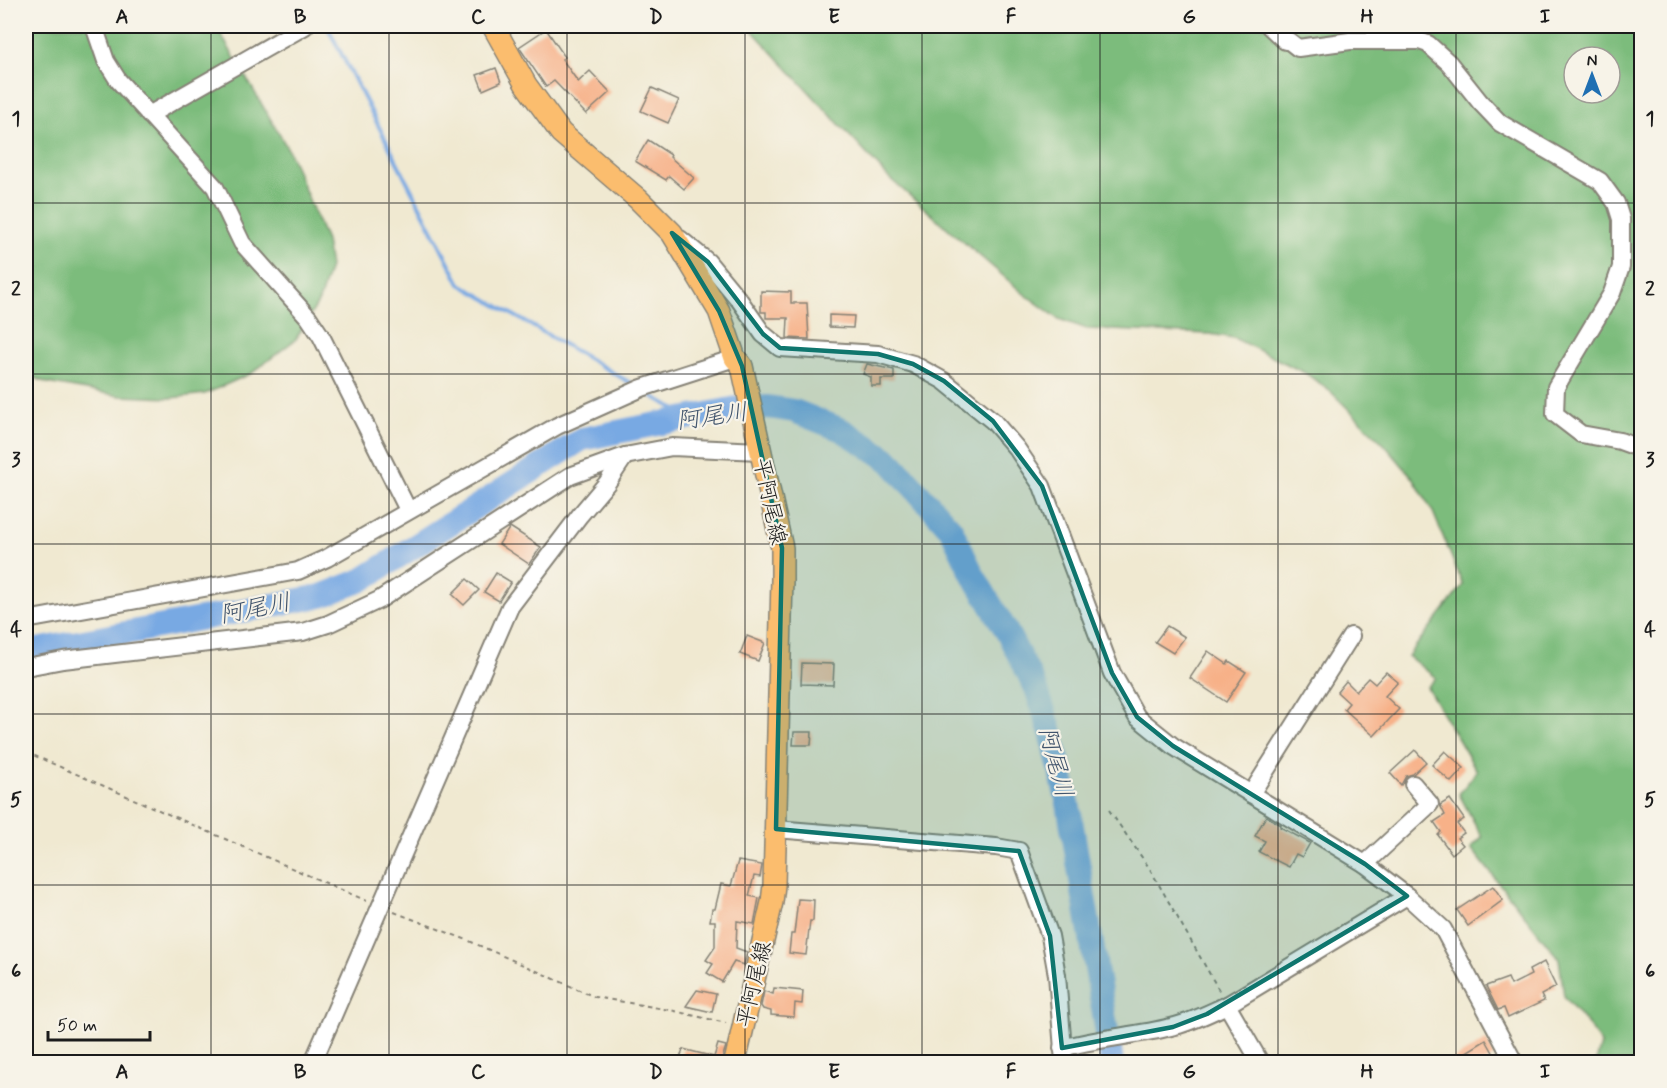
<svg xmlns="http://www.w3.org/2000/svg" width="1667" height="1088" font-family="Mynerve,'Klee One',sans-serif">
<rect width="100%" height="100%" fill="#f7f3e8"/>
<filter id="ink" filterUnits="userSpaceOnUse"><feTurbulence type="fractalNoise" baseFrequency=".0167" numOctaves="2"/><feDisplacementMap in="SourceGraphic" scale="12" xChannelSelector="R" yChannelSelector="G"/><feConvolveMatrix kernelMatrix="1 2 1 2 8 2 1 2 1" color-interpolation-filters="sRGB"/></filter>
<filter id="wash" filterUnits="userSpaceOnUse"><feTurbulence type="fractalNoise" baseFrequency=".008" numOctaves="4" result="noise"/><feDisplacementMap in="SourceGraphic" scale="24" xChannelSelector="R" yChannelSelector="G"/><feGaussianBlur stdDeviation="1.35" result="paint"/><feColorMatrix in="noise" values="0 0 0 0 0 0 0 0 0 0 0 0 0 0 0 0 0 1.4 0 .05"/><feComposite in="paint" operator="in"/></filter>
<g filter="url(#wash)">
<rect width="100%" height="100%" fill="#f0e9d1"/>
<g fill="#7cbc7c" stroke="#4c6c4c" stroke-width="1.5" fill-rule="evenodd">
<polygon points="26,26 216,26 288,149 326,241 330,267 319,301 296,339 252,373 205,394 171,398 120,396 47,383 26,374"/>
<path d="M748,26h893v1036h-45l5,-18 -9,-14 -28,-34 -5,-37 -88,-111 11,-11 -23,-43 18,-23 -50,-84 9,-9 -28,-22 55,-71 -30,-73 -20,-34 -30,-35 -55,-54 -23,-16 -71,-35 -24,-4 -123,-5 -28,-10 -36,-26 -135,-116zM1574,57h36v36h-36z"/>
</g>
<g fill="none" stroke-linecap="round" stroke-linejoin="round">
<g stroke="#78a9e3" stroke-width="4">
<polyline points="327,26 460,284 634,385"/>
<polyline points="645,392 689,417"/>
</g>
<polyline stroke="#78a9e3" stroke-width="24" points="26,652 321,596 362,580 582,439 737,408 768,407 794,411 842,430 866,445 890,461 951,529 972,573 1007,632 1036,688 1052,736 1068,803 1112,1062"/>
</g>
<g id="blocks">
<g fill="#f7b188">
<polygon points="546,29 565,57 562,59 578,82 590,71 610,92 586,114 554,81 546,87 519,47"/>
<polygon points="496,68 501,82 483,90 477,75"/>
<polygon points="652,88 679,100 668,123 641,111"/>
<polygon points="648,140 671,155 670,157 694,178 684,189 669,176 666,180 635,161"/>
<polygon points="761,291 791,292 791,303 807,303 809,339 787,338 788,318 766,318 766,312 761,312"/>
<polygon points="829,315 854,316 853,328 829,327"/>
<polygon points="867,364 894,370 894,379 881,379 881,386 871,386 871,377 863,374"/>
<polygon points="510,527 541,547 529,564 499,544"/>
<polygon points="496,573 511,582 499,601 484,592"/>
<polygon points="467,579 479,590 464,605 452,594"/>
<polygon points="1167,626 1185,637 1173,653 1155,642"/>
<polygon points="747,636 765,643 758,661 740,654"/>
<polygon points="1208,651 1227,664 1229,661 1246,672 1226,702 1190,678"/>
<polygon points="802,663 834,664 833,685 801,684"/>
<polygon points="1386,672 1398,682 1385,696 1399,709 1374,736 1344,709 1349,703 1337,692 1346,681 1356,691 1368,678 1375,684"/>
<polygon points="794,732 812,732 811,745 793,745"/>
<polygon points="1415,750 1426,762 1413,774 1406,776 1401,785 1390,773"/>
<polygon points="1445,751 1464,768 1451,782 1432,765"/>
<polygon points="1450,799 1464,819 1457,824 1464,833 1457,838 1463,845 1452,854 1438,835 1441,832 1434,822 1445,815 1440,805"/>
<polygon points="1266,816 1281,825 1280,827 1310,843 1302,857 1296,854 1289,867 1259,852 1265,841 1255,836"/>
<polygon points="738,861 762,865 760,877 754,876 749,896 759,898 754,924 737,921 736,948 747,952 744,965 734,962 722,982 707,973 713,964 706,960 715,947 715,921 710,921 712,909 715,909 721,884 731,886"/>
<polygon points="1493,886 1503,900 1468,926 1457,910"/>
<polygon points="798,899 814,900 813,921 810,921 806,955 789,953 791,934 794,934"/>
<polygon points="1544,962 1556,987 1541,995 1544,1001 1508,1018 1504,1008 1498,1010 1486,986 1508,978 1511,985 1531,975 1529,970"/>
<polygon points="774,988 803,991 802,1004 795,1003 794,1017 771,1015 771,1011 763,1009 761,1006 764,991 773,994"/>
<polygon points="697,990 716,994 712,1012 686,1006"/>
<polygon points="1486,1040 1495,1056 1485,1062 1450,1062"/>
<polygon points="718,1044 726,1046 721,1062 679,1062 683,1049 714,1057"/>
</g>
</g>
</g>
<g filter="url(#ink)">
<use href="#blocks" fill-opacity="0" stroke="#868276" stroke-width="1.5"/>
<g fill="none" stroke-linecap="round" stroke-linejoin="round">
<defs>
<g id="minor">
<polyline points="94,26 106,61 118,80 215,187 242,243 309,318 321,336 408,510"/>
<polyline points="1269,26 1285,41 1289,41 1298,48 1350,41 1419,41 1428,44 1449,63 1480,102 1500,123 1600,181 1616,203 1621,219 1621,267 1612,293 1556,387 1555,414 1581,434 1620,441 1642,449"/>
<polyline points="149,115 305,26"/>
<polyline points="680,239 708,262 740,301 763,334 780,348 878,354 913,364 944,381 993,421 1017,449 1042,486 1112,673 1137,717 1173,746 1365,864 1407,896 1443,929 1514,1062"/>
<polyline points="26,620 298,571 327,558 557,426 642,388 735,358"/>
<polyline points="26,667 63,660 303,632 328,624 379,600 570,476 625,456 672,447 760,451"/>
<polyline points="1251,794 1351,636"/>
<polyline points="776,829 996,847 1019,851 1050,936 1057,975 1064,1062"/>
<polyline points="1365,864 1430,804 1413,784"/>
<polyline points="1227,1005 1260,1062"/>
<path d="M1062,1048c36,-10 73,-12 109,-21 19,-4 38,-14 56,-22l180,-109"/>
<polyline points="313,1062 510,607 580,515 607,483 625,456"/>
</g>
<polyline id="major" points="493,26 526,85 561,133 638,199 672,233 719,311 735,358 742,366 782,548 782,580 774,885 772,902 735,1062"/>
</defs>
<use href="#minor" stroke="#868276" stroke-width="20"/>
<use href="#major" stroke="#868276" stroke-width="24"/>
<g stroke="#868276" stroke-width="2" stroke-dasharray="4.5 4.5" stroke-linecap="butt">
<polyline points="26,752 367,901"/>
<polyline points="1109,810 1150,869 1220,992"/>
<polyline points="394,912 467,940 595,997 670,1010 726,1023"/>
</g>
<use href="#minor" stroke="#fff" stroke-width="16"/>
<use href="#major" stroke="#fbbd6e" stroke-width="21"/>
</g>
</g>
<path fill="#0f766e" fill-opacity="0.2" stroke="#0f766e" stroke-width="4.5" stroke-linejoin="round" d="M672,233l36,29 55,72 17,14 98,6 35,10 31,17 49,40 49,65 70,187 25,44 36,29 192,118 42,32 -200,118 -34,13 -111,21 -12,-112 -31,-85 -243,-22 6,-281 -40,-182 -23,-55z"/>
<path fill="none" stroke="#1c1c1c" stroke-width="1.5" stroke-opacity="0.55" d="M211,26v1036M389,26v1036M567,26v1036M745,26v1036M922,26v1036M1100,26v1036M1278,26v1036M1456,26v1036M26,203h1616M26,374h1616M26,544h1616M26,714h1616M26,885h1616"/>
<g text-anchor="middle" stroke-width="4.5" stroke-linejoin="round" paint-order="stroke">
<g font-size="22" fill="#1c1c1c" stroke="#f7f3e8">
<text transform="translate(771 501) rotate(78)" y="8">平阿尾線</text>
<text transform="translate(753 984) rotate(-77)" y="8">平阿尾線</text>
</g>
<g font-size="24" font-style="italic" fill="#41546c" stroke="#f7f3e8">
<text transform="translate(712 416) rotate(-8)" y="8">阿尾川</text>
<text transform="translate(255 608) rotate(-11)" y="8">阿尾川</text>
<text transform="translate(1056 762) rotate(75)" y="8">阿尾川</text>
</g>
</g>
<rect width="1667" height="1088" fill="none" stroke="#f7f3e8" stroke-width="66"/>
<g transform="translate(1592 75)"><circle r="28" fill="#f7f3e8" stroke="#9f9d96" stroke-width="1.5"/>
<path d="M0-4.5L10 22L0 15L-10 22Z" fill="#1f6fb2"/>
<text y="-9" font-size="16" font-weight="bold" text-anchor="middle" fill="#1c1c1c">N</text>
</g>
<path d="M48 1031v9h102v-9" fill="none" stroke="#1c1c1c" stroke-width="3"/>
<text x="57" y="1031" font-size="18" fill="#1c1c1c" stroke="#f7f3e8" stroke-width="4.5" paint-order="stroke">50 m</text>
<rect x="33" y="33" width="1601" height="1022" fill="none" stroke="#1c1c1c" stroke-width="2"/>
<g font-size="20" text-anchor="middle" font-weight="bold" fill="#1c1c1c">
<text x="122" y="23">A</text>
<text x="300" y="23">B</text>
<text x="478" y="23">C</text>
<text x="656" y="23">D</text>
<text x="834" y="23">E</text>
<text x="1011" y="23">F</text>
<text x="1189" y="23">G</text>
<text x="1367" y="23">H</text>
<text x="1545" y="23">I</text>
<text x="16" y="125">1</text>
<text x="1650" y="125">1</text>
<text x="16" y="295">2</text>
<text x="1650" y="295">2</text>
<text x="16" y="466">3</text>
<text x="1650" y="466">3</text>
<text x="16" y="636">4</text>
<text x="1650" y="636">4</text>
<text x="16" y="806">5</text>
<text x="1650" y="806">5</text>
<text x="16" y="977">6</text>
<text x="1650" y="977">6</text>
<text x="122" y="1078">A</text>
<text x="300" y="1078">B</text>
<text x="478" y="1078">C</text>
<text x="656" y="1078">D</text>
<text x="834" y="1078">E</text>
<text x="1011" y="1078">F</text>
<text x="1189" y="1078">G</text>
<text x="1367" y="1078">H</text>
<text x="1545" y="1078">I</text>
</g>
</svg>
